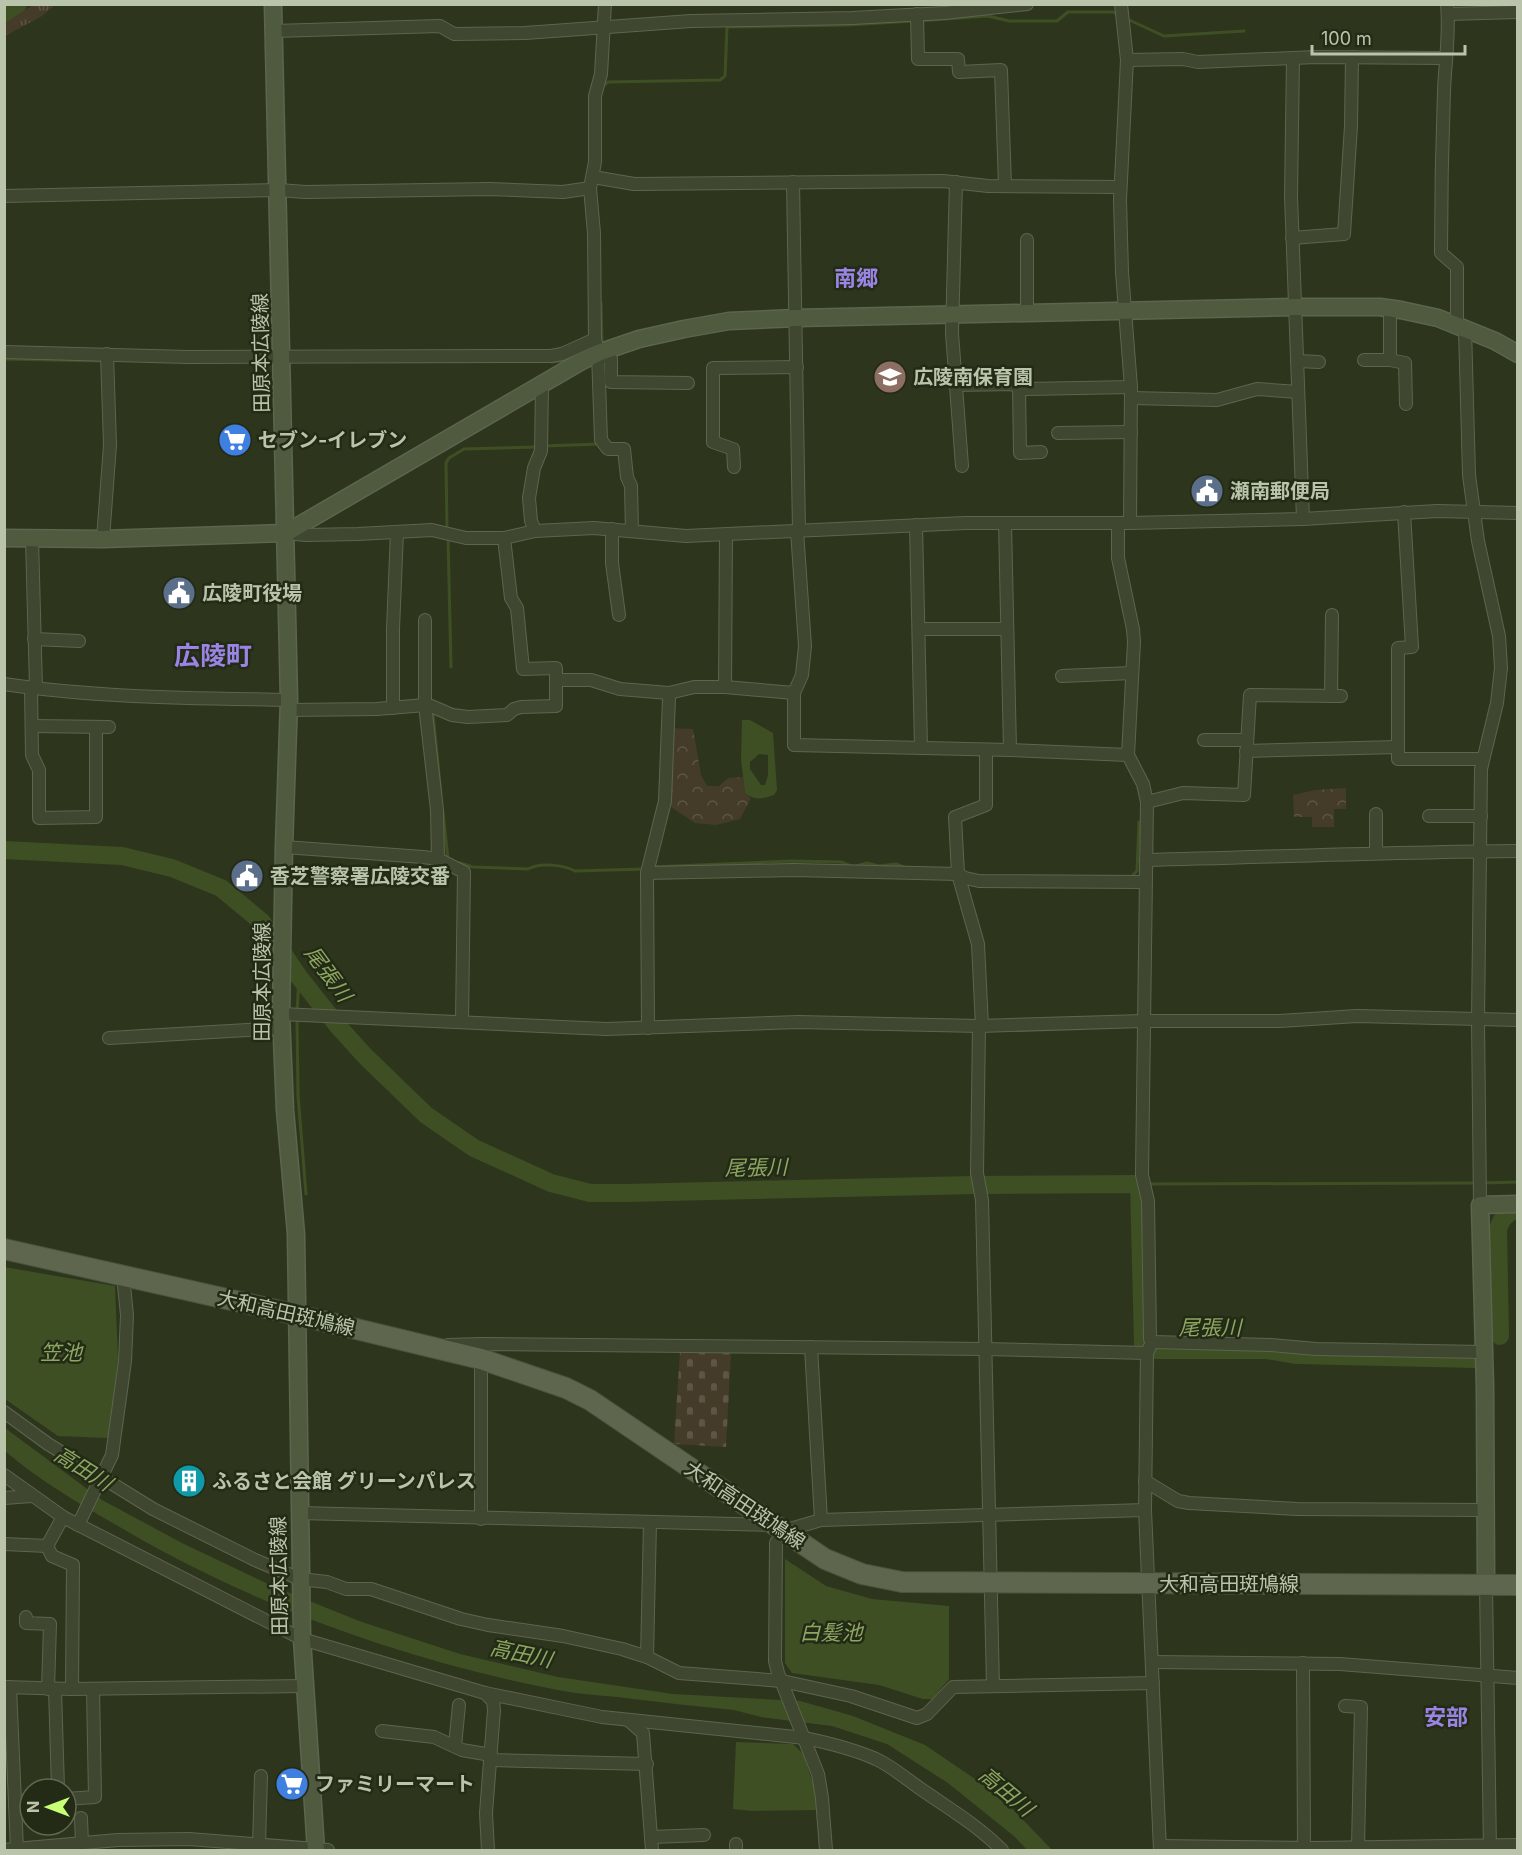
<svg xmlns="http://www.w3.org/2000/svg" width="1522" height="1855" font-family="Inter,'Noto Sans JP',sans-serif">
<defs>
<pattern id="grass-tufts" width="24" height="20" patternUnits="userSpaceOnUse" patternTransform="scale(1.5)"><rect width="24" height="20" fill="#443b28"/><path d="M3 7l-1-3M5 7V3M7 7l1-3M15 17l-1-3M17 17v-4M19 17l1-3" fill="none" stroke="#5d5644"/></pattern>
<pattern id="forest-crowns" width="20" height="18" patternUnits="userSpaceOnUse" patternTransform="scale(1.5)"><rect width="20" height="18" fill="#443b28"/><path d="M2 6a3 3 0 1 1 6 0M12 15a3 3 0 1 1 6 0" fill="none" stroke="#5d5644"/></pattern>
<pattern id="cemetery-stones" width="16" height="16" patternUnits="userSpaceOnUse" patternTransform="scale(1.5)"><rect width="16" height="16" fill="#443b28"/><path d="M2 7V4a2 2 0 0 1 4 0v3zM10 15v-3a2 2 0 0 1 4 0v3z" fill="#5d5644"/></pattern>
</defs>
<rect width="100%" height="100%" fill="#2d361d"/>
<polygon fill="url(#grass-tufts)" points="33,5 55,5 42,16 5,36 5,22"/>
<g fill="url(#forest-crowns)">
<polygon points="669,728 693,729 701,775 707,786 719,786 728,778 743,777 745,793 751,798 740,819 716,825 695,823 668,805"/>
<polygon points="1346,788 1346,809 1334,809 1334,827 1312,827 1312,817 1294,817 1293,795 1315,790"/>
</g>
<polygon fill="url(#cemetery-stones)" points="680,1351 731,1352 726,1447 674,1444"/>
<g fill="#3f4f24" fill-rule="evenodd">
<path d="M742,720h8l23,13 4,57 -3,5c-11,4 -19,6 -29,-2l-4,-34zM759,754l9,1v20l-3,10h-4l-11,-16v-7z"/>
<polygon points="4,1267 115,1286 118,1359 109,1438 58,1436 5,1399"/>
<path d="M5,1428l97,72 80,43 88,42 89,36 101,33 98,23 115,17 127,7 53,15 72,29 75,51 52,54h-25l-12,-13 -67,-54 -61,-39 -55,-18 -71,-9 -27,-7c-39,-4 -78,-8 -117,-13 -20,-2 -40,-3 -59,-7 -150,-29 -296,-81 -428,-157 -43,-25 -88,-50 -125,-82z"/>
<polygon points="785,1559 826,1586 872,1599 949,1606 949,1679 932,1699 923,1699 879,1685 792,1673 785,1663"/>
<polygon points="736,1742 793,1744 803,1754 816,1792 817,1810 752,1811 733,1809"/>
</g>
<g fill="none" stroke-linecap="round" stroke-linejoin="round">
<g stroke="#3f4f24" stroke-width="3">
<polyline points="1127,19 1164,36 1244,31"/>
<polyline points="919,21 988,16 1009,21 1057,21 1068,12 1113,12 1119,14"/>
<polyline points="603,86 608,82 720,80 725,76 727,27 848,25 913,21"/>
<polyline points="599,342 602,340 601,303"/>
<polyline points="4,359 103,361"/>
<polyline points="552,362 563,361 574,355"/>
<polyline points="544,446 600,444"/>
<polyline points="447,530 446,463 449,458 464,449 537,447"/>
<polyline points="448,537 451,667"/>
<polyline points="433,714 441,794"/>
<polyline points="443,812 448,859"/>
<path d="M460,863l13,4 55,2c12,-7 36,-4 47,2l70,-2"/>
<polyline points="652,867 791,861 841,862 853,867 867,863 879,866 896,864 906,868"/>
<polyline points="1131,877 1137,871 1139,822"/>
<polyline points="297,1012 299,977"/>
<polyline points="297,1019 298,1095 306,1194"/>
<polyline points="1483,1183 1518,1182"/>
<polyline points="1147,1184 1477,1183"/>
</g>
<g stroke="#3f4f24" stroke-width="18">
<polyline points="4,13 18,4"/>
<polyline points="4,850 122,856 172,868 221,888 262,922 299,977 337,1025 365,1056 426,1115 474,1148 551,1183 590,1193 625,1193 975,1185 1139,1184 1143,1344 1156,1350 1267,1350 1297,1355 1476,1359"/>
<path d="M1500,1336l-2,-107c3,-9 9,-18 20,-19"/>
</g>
<defs>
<g id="street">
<polyline points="605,4 601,74 595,96 595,162 590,188 594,233 595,339 598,353 601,440 608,449 624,449 627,477 631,486 632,531"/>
<polyline points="1121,4 1127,60 1120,200 1122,272 1131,387 1130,523"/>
<path d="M1447,4c3,30 -2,58 -3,87 -2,54 -3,108 -3,162l16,14v58"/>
<polyline points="917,14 918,59 958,59 959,72 1001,70 1005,186"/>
<polyline points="1448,14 1518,12"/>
<polyline points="274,31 440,26 454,34 525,33 691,21 852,18 944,13 1027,4"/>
<polyline points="1293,58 1291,196 1303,519"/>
<polyline points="1127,60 1183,59 1198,62 1316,57 1445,58"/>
<polyline points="593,177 634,184 943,181 988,186 1120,187"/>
<polyline points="793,182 799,531"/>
<polyline points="956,182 952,333 962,466"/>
<polyline points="4,196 279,190 305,192 489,189 563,192 590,188"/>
<polyline points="1292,238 1344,234 1351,126 1352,57"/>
<polyline points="1027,240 1027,313"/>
<polyline points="1390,308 1390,360"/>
<polyline points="1465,328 1469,475 1478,541 1499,636 1501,668 1497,703 1481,769 1478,1020 1480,1205"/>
<polyline points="4,352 188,357 551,356 562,354 595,339"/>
<polyline points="598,353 611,359 611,382 688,383"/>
<polyline points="1364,360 1390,360 1405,363 1406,404"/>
<polyline points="1297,361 1319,362"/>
<polyline points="956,385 1011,384 1026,389 1131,387"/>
<polyline points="1019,386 1020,453 1041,452"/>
<polyline points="1131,398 1217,400 1257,389 1298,392"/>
<polyline points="1058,433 1131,432"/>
<polyline points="734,467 733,449 713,442 713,368 797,367"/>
<polyline points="1404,512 1412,647 1398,648 1398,759 1483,759"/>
<polyline points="1005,523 1010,750"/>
<polyline points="1118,523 1118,558 1133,629 1134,642 1128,755 1143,784 1147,802 1142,1175 1148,1201 1150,1339 1152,1342 1147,1353 1145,1510 1160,1850"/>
<polyline points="916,525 921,748"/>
<polyline points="612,529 612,563 619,615"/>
<polyline points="535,531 531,521 529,498 534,468 541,451 542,384"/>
<polyline points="797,531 805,646 802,675 794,693 794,745 1010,750 1128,755"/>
<polyline points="286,533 306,535 358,534 432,530 466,538 504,538 535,531 594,528 686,536 965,523 1130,523 1303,519 1437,511 1518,513"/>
<polyline points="32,539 36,688"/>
<polyline points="103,539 110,445 107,354"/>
<polyline points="425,620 425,705 437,810 438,859"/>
<polyline points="919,629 1007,629"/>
<polyline points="34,639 79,641"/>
<polyline points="1062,676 1132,673"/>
<polyline points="556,680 591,680 620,689 669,693 694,687 725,687 794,693"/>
<path d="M4,684c95,14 190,14 285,16"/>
<polyline points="725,687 726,535"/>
<polyline points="31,688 32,755 39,770 39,818 96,817 96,727"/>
<polyline points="1331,696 1332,615"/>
<polyline points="393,708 393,629 397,532"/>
<polyline points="289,710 377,709 425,705 431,706 452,715 468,717 507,715 514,709 521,707 556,706 556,668 523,669 517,608 511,598 504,538"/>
<polyline points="32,726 109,727"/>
<polyline points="1204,740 1247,740"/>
<polyline points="1246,751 1398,747"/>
<polyline points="1147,802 1183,793 1244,795 1250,695 1341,696"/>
<polyline points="1376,814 1376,853"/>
<polyline points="1429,816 1481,816"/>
<polyline points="284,847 423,857 438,859 464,872 462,1022"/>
<path d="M1146,860c124,-3 247,-8 372,-9"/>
<polyline points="647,873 794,870 958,874 965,878 979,881 1145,882"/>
<polyline points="281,1014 606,1029 798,1022 979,1026 1143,1021 1280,1021 1357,1016 1518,1020"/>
<polyline points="979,1026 977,1173 982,1200 993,1686"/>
<polyline points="982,1026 978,944 958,874 955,817 986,805 986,750"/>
<polyline points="648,1028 647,873 665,801 669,698"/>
<polyline points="109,1038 281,1028"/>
<polyline points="1152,1342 1271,1345 1316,1349 1483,1352"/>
<polyline points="448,1345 482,1344 985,1349 1147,1353"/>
<polyline points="811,1347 821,1520"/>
<polyline points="481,1359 481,1519"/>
<polyline points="4,1412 48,1444 153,1509 255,1560 300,1579 327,1582 346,1589 371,1589 461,1619 488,1625 563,1636 622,1649 647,1657 679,1673 782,1681 851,1696 917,1718 927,1714 953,1687 1153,1683"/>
<path d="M4,1475l59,42 239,122 183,54 117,24 203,21c24,5 48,11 71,21 15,7 28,18 42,28 30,21 58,37 84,63"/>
<polyline points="1145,1481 1178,1501 1189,1503 1297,1509 1486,1510"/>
<polyline points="4,1498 32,1496"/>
<polyline points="299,1513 771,1525"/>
<polyline points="78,1525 112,1455 125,1361 127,1315 123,1276"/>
<polyline points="4,1544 47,1546"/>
<polyline points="47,1546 52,1556 73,1565 72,1689"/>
<polyline points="47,1546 63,1517"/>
<polyline points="1486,1585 1490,1850"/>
<polyline points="26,1617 26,1623 50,1624 48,1689"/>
<polyline points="647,1657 650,1523"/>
<polyline points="1152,1662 1340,1664 1518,1678"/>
<polyline points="1303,1663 1304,1848"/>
<polyline points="4,1687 72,1689 304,1686"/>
<polyline points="10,1687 17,1849"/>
<polyline points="55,1689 58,1789"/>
<polyline points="485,1693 493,1701 494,1710 486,1813 488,1850"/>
<polyline points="1345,1706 1361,1707 1358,1847"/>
<polyline points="628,1720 643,1733 652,1850"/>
<polyline points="382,1731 434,1737 462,1750 491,1755"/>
<polyline points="455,1746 459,1705"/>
<polyline points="491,1760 647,1764"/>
<polyline points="66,1799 95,1797 93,1689"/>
<polyline points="81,1818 82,1843"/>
<polyline points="651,1837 704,1835"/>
<polyline points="259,1844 261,1776"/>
<polyline points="736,1844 736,1850"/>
<polyline points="1160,1846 1313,1848 1518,1845"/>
<polyline points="4,1850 118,1840 189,1839 328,1850"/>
<polyline points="826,1850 822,1798 818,1774 778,1673 775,1661 776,1543 783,1531 821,1520 1145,1510"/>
</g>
<g id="secondary">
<polyline points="273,4 289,700 284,847 281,1014 285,1110 296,1234 302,1639 316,1850"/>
<polyline points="4,538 103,539 286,533 580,362 598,353 639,339 684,329 729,321 797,318 1295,307 1380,307 1401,310 1438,318 1495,341 1518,354"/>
<polyline points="1486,1585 1485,1387 1480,1205 1518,1204"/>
</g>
<polyline id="primary" points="4,1249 298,1315 481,1359 566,1388 590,1400 825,1559 862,1574 902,1582 1518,1585"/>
</defs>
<use href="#street" stroke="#5c654e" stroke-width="14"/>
<use href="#secondary" stroke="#5c654e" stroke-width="19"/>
<use href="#primary" stroke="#4a533d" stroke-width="22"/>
<use href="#street" stroke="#3f4731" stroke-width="12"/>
<use href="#secondary" stroke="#4f5a3f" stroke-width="16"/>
<use href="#primary" stroke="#5e674e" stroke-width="20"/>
</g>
<defs>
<symbol id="school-disc" viewBox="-11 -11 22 22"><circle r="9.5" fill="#8d6e63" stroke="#232b17"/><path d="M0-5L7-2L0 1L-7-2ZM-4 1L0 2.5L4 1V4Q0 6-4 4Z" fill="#fff"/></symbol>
<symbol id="supermarket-disc" viewBox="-11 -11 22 22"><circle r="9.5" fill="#3f7fe0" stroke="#232b17"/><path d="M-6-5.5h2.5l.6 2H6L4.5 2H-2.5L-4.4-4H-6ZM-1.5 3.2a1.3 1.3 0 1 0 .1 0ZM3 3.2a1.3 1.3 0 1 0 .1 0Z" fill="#fff"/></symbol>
<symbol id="civic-disc" viewBox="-11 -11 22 22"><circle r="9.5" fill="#5c6f8a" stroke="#232b17"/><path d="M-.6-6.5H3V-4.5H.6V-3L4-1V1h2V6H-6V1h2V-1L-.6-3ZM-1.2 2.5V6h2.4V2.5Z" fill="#fff"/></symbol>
<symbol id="building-disc" viewBox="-11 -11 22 22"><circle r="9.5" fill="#0f9aa8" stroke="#232b17"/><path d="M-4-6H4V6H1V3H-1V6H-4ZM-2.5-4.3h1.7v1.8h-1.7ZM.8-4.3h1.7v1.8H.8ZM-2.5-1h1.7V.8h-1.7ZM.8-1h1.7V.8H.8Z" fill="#fff"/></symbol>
</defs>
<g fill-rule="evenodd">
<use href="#school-disc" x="871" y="358" width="38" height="38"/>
<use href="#supermarket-disc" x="216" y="421" width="38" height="38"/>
<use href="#civic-disc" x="1188" y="472" width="38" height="38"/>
<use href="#civic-disc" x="160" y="574" width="38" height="38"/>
<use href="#civic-disc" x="228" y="857" width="38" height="38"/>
<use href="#building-disc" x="170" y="1462" width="38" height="38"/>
<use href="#supermarket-disc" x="273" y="1765" width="38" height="38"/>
</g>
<g text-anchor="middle" stroke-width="5" stroke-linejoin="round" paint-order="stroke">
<g font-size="20" fill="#bac4aa" stroke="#232b17">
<text transform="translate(261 353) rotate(-91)" y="7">田原本広陵線</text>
<text transform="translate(262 982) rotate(-90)" y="7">田原本広陵線</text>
<text transform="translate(286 1313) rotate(13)" y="7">大和高田斑鳩線</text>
<text transform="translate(745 1505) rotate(34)" y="7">大和高田斑鳩線</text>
<text transform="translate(279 1576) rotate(-91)" y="7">田原本広陵線</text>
<text x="1229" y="1591">大和高田斑鳩線</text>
</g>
<g font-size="20" font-weight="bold" fill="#bac4aa" stroke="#232b17" text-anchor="start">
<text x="913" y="384">広陵南保育園</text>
<text x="258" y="447">セブン-イレブン</text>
<text x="1230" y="498">瀬南郵便局</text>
<text x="202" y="600">広陵町役場</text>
<text x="270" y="883">香芝警察署広陵交番</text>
<text x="212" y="1488">ふるさと会館 グリーンパレス</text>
<text x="315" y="1791">ファミリーマート</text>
</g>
<g font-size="21" font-style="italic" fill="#8da660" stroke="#232b17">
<text transform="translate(328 974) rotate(54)" y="7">尾張川</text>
<text transform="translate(756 1168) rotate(-1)" y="7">尾張川</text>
<text x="1210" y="1335">尾張川</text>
<text x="61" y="1360">笠池</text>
<text transform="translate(83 1469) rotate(32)" y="7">高田川</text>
<text x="831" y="1640">白髪池</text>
<text transform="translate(521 1654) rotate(12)" y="7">高田川</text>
<text transform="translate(1006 1792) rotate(40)" y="7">高田川</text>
</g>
<g font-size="22" font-weight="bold" fill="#9a84e4" stroke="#232b17">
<text x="856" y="286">南郷</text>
<text x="1446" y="1725">安部</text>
</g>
<g font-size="26" font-weight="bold" fill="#9a84e4" stroke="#232b17">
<text x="213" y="665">広陵町</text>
</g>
</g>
<rect width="1522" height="1855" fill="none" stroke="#bac4aa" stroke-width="12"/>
<g transform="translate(48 1807) rotate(270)"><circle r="28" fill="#232b17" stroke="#5f6852" stroke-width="1.5"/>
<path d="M0-4.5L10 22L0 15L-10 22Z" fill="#c7ff75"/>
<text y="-9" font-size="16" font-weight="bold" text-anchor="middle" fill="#bac4aa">N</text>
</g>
<path d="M1312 45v9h153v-9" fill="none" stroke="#bac4aa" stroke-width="3"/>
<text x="1321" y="45" font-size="18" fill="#bac4aa" stroke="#232b17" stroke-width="4.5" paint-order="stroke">100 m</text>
</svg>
